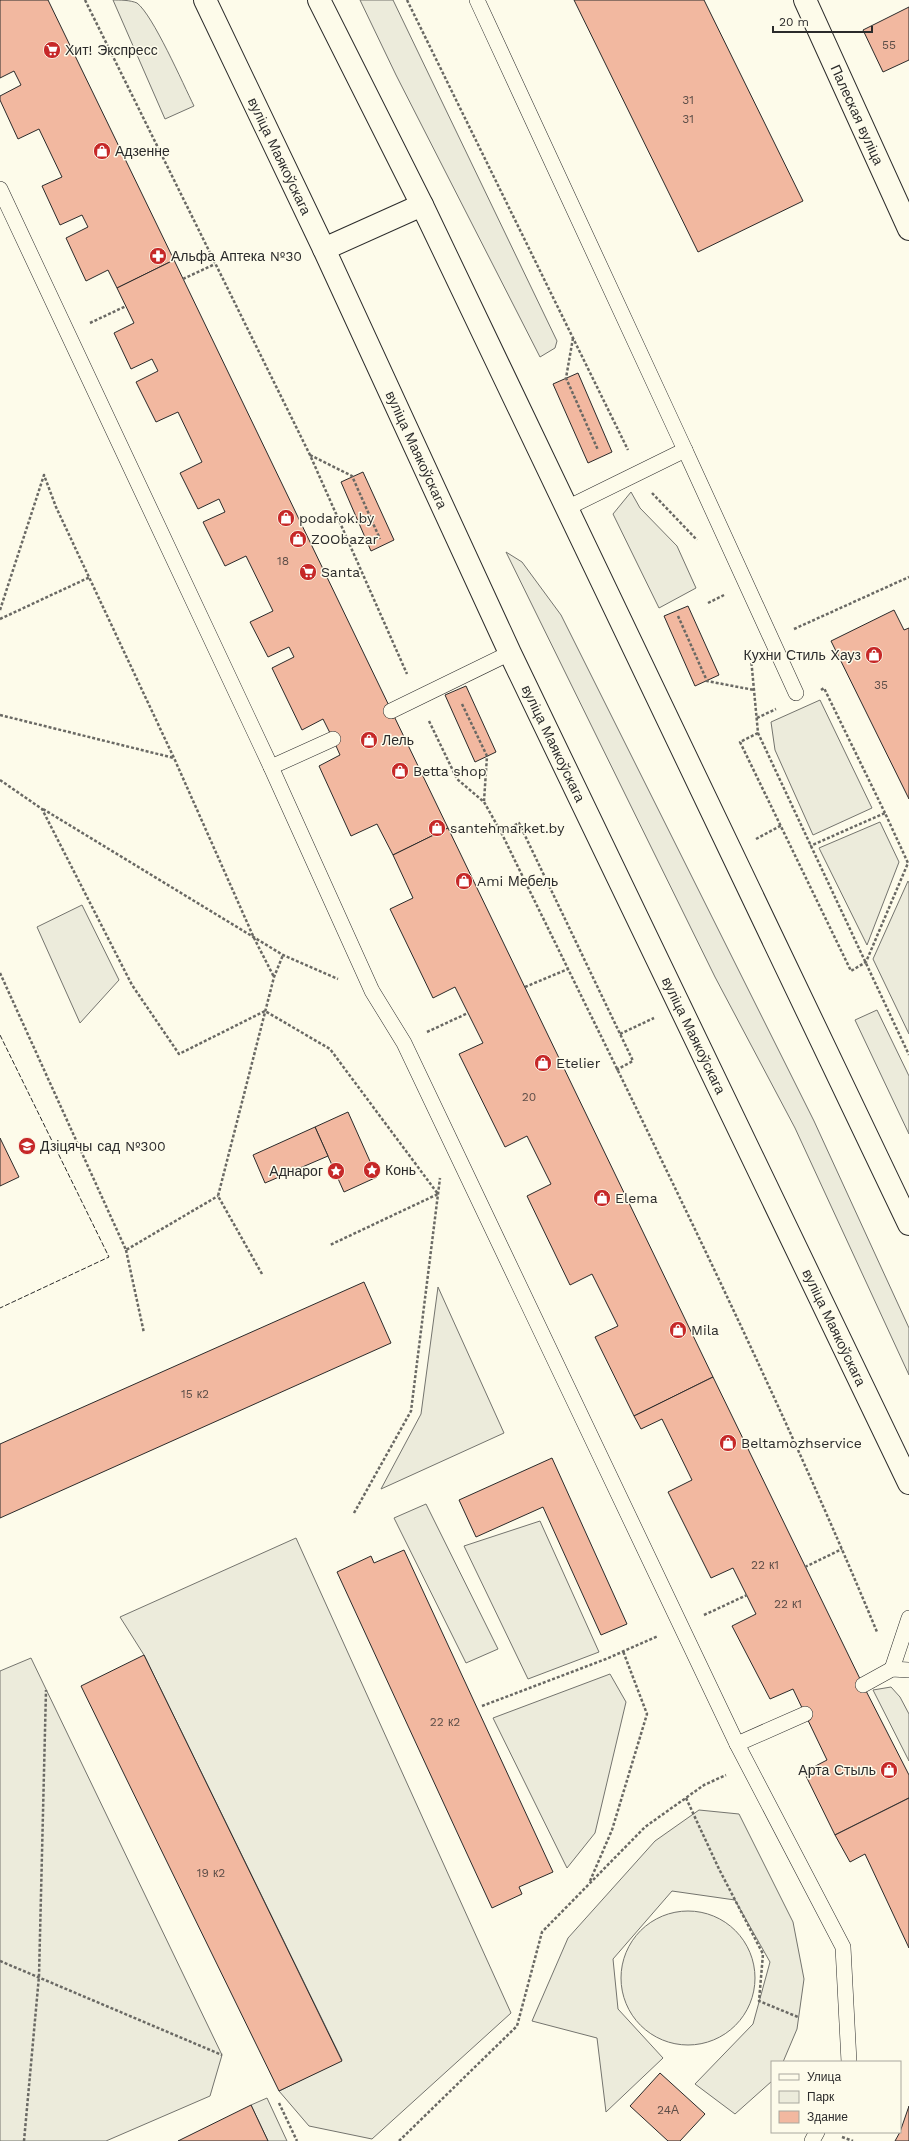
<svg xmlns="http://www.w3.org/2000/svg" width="909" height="2141" font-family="'Work Sans',sans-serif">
<rect width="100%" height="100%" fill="#fdfbea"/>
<g fill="#ecebdb" stroke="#74746e">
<path d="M113,0c7,0 17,0 24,3 16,12 46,81 57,103l-29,13z"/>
<polygon points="360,0 393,0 557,341 555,348 540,357 396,75"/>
<polygon points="631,492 640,508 677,546 696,588 659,608 613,514"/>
<polygon points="506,552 522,562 561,615 814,1121 909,1328 909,1375 795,1128 715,977"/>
<polygon points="820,700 872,808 813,835 775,750 771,722"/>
<polygon points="880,822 899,862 867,945 819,848"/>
<polygon points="908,881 909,883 909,1034 873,959"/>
<polygon points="82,905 119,980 80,1023 37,927"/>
<polygon points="877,1010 909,1076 909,1134 855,1020"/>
<polygon points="438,1287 504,1433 381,1489 421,1414"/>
<polygon points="426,1504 498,1649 466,1663 394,1518"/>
<polygon points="540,1521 599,1652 528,1679 464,1546"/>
<polygon points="296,1538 511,2013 372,2139 309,2126 279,2091 342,2060 144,1655 120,1617"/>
<polygon points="31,1658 222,2055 210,2096 106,2141 0,2141 0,1671"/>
<polygon points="610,1674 626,1702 595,1833 567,1868 493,1718"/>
<polygon points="891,1687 900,1697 909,1714 909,1761 873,1690"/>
<polygon points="699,1810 739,1814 793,1922 804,1979 797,2029 783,2062 772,2062 772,2081 735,2114 695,2084 753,2024 770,1962 735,1900 672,1891 613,1959 618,2009 663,2058 606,2112 597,2038 532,2021 568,1938 655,1841"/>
<circle cx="688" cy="1978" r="67"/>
<polygon points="267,2098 287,2141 268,2141 251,2105"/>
</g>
<g fill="#f2b8a0" stroke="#2b2b2b">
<polygon points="0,0 48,0 174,260 117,288 108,270 86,281 66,238 88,227 82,215 60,225 42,186 62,177 39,129 18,139 0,100 0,96 21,85 14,71 0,78"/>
<polygon points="574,0 704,0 803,201 698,252"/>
<polygon points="909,7 909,60 883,72 863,30"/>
<polygon points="174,260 448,828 393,855 377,824 351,836 319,766 340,755 333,739 323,719 302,730 272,668 294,657 289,647 268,657 250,622 273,611 246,556 225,566 203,522 225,512 219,499 198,509 180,473 202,462 178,412 156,422 136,382 158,371 152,359 131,369 114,333 134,323 117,288"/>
<polygon points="578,373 612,452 588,463 553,384"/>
<polygon points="363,472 394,540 371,551 341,482"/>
<polygon points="688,606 719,675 695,686 664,616"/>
<polygon points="894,610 904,630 909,628 909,799 831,641"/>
<polygon points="466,686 496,752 475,762 445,695"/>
<polygon points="448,828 713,1377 634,1416 595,1337 618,1326 592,1274 570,1285 527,1196 551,1184 527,1136 505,1147 459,1054 483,1043 455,987 433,998 390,909 413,898 393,855"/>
<polygon points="348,1112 377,1177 344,1192 315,1127"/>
<polygon points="315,1127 328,1156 265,1183 253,1155"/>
<polygon points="0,1138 19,1177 0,1186"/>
<polygon points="364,1282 391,1343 0,1518 0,1444"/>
<polygon points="713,1377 863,1685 909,1775 909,1798 835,1835 804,1772 827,1760 793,1689 770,1699 732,1626 756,1614 733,1568 711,1578 668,1492 692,1480 662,1419 641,1429 634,1416"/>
<polygon points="552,1458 627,1624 601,1635 543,1507 476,1537 459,1500"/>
<polygon points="404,1550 553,1872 519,1887 522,1894 492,1908 337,1572 371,1556 374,1563"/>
<polygon points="144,1655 342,2061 279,2091 81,1686"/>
<polygon points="909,1798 909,1948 865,1854 850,1862 835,1835"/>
<polygon points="660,2073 705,2114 680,2141 668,2141 630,2106"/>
<polygon points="251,2105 268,2141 178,2141"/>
<polygon points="909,2106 909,2141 895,2141 900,2132"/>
</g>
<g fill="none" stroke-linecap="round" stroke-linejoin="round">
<defs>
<g id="lane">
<polyline points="477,0 685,450"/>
<polyline points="0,189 271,767 372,991 404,1043 737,1744 843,1947 849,2062"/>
<polyline points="567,508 685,450 796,693"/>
<polyline points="391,711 510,653"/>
<polyline points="271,767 333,739"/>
<polyline points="892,1669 909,1618"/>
<polyline points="863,1685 892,1669 909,1670"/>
<polyline points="737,1744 805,1714"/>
<polyline points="812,2141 817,2132"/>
</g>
<g id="street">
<path id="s1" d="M805,0l104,229"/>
</g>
<g id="primary">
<path id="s2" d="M205,0l119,249 186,404 399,830"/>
<polyline points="319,0 422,205 909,1224"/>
<polyline points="324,249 422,205"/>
</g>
</defs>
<use href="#lane" stroke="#2b2b2b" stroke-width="16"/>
<use href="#street" stroke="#2b2b2b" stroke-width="24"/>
<use href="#primary" stroke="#2b2b2b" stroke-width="24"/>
<g stroke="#6a6964" stroke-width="2.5" stroke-dasharray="3 2" stroke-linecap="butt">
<polyline points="85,0 310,455 407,674"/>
<polyline points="407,0 628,450"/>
<polyline points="183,279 215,264"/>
<polyline points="90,323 126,306"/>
<polyline points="573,338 566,378 598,450"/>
<polyline points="310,455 352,476 380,539"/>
<polyline points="652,493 697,540"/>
<polyline points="708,603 724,595"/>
<polyline points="0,610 44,475 56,507 174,758 254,938 274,977"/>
<polyline points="678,616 707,681 754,690"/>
<polyline points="0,619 90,577"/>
<polyline points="794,629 909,577"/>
<polyline points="751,658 758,733 909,1055"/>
<polyline points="821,690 824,688 885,813"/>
<polyline points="462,704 487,756 484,801"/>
<polyline points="0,715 174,758"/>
<polyline points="757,718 776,709"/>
<path d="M429,721l28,58 27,23 17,30c129,265 263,528 376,800"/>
<polyline points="758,733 740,742 851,971 866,962 908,863 885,813 810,846"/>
<polyline points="0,780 42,809 132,985 179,1054 265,1011 330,1049 438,1194 330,1245"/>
<polyline points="43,809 283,955 338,979"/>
<polyline points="501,832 519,823 633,1061 616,1070"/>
<polyline points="756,839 782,825"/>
<polyline points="0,973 126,1250 218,1196"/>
<polyline points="525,987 568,969"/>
<polyline points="427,1032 468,1013"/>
<polyline points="620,1034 654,1018"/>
<polyline points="126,1250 144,1333"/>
<polyline points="262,1274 218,1196 274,977 283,955"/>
<polyline points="354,1513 411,1411 440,1178"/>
<polyline points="805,1567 842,1549"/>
<polyline points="704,1615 747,1595"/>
<polyline points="482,1706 606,1659 658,1636"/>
<polyline points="686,1798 719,1869 763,1954 759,2001 798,2017"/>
<polyline points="590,1881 612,1830 647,1714 623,1651"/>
<polyline points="0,1961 222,2055"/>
<polyline points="279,2103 297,2141"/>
<polyline points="842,2137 853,2141"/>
<polyline points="24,2141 39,1976 46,1690"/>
<polyline points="399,2141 517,2026 542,1932 645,1827 704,1785 726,1775"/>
</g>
<use href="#lane" stroke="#fdfbea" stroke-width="15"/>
<use href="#street" stroke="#fdfbea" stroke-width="22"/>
<use href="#primary" stroke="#fdfbea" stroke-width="22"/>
<polyline stroke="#2b2b2b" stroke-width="1" stroke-dasharray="5 2" stroke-linecap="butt" points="0,1035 109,1257 0,1308"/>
</g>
<defs>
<symbol id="supermarket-disc" viewBox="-11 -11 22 22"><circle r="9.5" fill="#c62828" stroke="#fdfbea"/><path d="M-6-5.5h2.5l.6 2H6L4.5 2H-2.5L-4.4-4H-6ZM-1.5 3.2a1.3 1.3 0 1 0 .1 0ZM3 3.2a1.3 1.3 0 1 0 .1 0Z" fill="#fff"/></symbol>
<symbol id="shop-disc" viewBox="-11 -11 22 22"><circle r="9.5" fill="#c62828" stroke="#fdfbea"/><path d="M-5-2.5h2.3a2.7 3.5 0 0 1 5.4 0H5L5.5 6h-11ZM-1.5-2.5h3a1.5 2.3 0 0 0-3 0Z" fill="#fff"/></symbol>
<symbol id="pharmacy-disc" viewBox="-11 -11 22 22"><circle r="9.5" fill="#c62828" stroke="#fdfbea"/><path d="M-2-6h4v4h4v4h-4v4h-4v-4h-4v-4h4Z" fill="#fff"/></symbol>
<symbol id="school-disc" viewBox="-11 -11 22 22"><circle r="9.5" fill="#c62828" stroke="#fdfbea"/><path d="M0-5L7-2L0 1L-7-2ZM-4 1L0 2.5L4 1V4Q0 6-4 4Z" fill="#fff"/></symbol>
<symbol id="sight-disc" viewBox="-11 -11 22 22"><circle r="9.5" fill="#c62828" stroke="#fdfbea"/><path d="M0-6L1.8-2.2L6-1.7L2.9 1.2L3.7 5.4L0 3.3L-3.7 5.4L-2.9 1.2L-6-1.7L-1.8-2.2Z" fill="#fff"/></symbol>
</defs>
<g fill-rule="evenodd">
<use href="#supermarket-disc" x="42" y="40" width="20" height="20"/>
<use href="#shop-disc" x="92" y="141" width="20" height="20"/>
<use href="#pharmacy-disc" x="148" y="246" width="20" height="20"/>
<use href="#shop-disc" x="276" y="508" width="20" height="20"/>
<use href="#shop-disc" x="288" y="529" width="20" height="20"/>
<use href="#supermarket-disc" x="298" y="562" width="20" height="20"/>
<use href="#shop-disc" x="864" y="645" width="20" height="20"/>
<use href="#shop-disc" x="359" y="730" width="20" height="20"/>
<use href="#shop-disc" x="390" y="761" width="20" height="20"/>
<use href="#shop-disc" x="427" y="818" width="20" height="20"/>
<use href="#shop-disc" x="454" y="871" width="20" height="20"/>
<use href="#shop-disc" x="533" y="1053" width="20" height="20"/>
<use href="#school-disc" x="17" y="1136" width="20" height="20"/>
<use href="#sight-disc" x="362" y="1160" width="20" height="20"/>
<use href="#sight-disc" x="326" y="1161" width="20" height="20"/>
<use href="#shop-disc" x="592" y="1188" width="20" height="20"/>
<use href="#shop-disc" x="668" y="1320" width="20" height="20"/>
<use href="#shop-disc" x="718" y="1433" width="20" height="20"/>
<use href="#shop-disc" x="879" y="1760" width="20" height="20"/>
</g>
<g text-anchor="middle" stroke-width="3" stroke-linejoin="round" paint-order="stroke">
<g font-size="12" fill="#5d4e48">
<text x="889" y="49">55</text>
<text x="688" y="104">31</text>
<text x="688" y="123">31</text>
<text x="283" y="565">18</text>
<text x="881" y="689">35</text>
<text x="529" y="1101">20</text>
<text x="195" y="1398">15 к2</text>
<text x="765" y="1569">22 к1</text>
<text x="788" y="1608">22 к1</text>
<text x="445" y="1726">22 к2</text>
<text x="211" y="1877">19 к2</text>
<text x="668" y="2114">24А</text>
</g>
<g font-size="14" fill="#2b2b2b" stroke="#fdfbea" text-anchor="start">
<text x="65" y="55">Хит! Экспресс</text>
<text x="115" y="156">Адзенне</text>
<text x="171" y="261">Альфа Аптека №30</text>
<text x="299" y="523">podarok.by</text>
<text x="311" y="544">ZOObazar</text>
<text x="321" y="577">Santa</text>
<text x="861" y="660" text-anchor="end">Кухни Стиль Хауз</text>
<text x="382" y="745">Лель</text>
<text x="413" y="776">Betta shop</text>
<text x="450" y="833">santehmarket.by</text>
<text x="477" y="886">Ami Мебель</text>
<text x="556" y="1068">Etelier</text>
<text x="40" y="1151">Дзіцячы сад №300</text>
<text x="385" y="1175">Конь</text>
<text x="323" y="1176" text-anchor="end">Аднарог</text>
<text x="615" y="1203">Elema</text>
<text x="691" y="1335">Mila</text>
<text x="741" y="1448">Beltamozhservice</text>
<text x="876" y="1775" text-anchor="end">Арта Стыль</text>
</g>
<g font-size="14" fill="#2b2b2b" stroke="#fdfbea">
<text dy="5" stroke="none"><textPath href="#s1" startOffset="126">Палеская вуліца</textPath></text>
<text dy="5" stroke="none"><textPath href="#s2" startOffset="173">вуліца Маякоўскага</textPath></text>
<text dy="5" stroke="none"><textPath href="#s2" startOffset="497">вуліца Маякоўскага</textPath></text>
<text dy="5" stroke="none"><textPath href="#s2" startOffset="821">вуліца Маякоўскага</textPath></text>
<text dy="5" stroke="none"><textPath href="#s2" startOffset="1145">вуліца Маякоўскага</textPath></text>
<text dy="5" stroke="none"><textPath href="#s2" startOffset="1469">вуліца Маякоўскага</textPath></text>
</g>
</g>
<rect x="771" y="2061" width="130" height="72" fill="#fdfbea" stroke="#a9a89e"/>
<rect x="779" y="2074" width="20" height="6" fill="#fdfbea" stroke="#a9a89e"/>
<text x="807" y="2081" font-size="12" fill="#2b2b2b">Улица</text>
<rect x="779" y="2091" width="20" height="12" fill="#ecebdb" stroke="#a9a89e"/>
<text x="807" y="2101" font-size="12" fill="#2b2b2b">Парк</text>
<rect x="779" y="2111" width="20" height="12" fill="#f2b8a0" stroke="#a9a89e"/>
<text x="807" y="2121" font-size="12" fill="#2b2b2b">Здание</text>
<path d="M773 26v6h99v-6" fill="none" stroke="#2b2b2b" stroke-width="2"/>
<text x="779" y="26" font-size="12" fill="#2b2b2b" stroke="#fdfbea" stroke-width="3" paint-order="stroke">20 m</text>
</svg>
